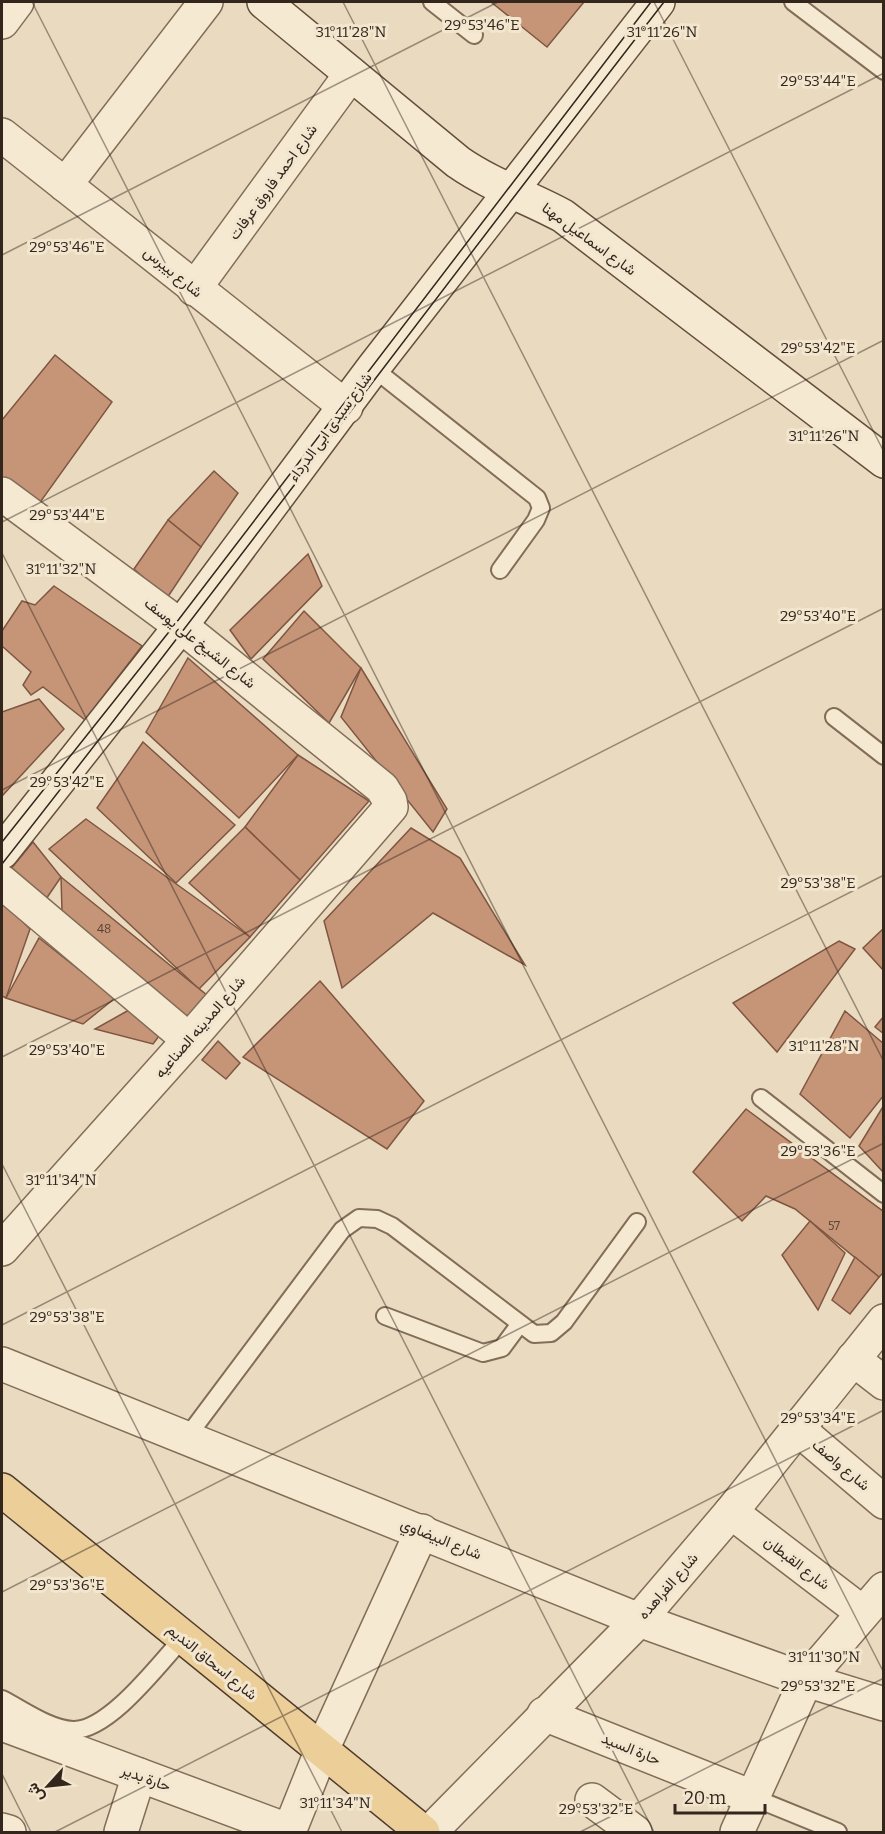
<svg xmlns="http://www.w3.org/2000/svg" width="885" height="1834" font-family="Bitter,Vazirmatn,serif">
<rect width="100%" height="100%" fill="#eadbc0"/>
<g fill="#c69578" stroke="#7f5641" stroke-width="1.5">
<polygon points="491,2 584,2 547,47"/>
<polygon points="55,355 112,402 36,508 2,482 2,420"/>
<polygon points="214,471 238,493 201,547 168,520"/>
<polygon points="168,520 201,547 167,598 134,569"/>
<polygon points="308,554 322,586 251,659 230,630"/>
<polygon points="54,586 142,646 85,720 43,687 31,695 23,685 31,672 2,646 2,631 22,601 35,605"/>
<polygon points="304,611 361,668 329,723 263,659"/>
<polygon points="188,658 298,755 239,818 146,732"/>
<polygon points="361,668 447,809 433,832 341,717"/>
<polygon points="39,699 64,729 2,796 2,712"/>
<polygon points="143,742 235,825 176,883 97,808"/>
<polygon points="298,755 369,801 300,880 245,827"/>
<polygon points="86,819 250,937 199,989 49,849"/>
<polygon points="245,827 300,880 250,937 189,883"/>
<polygon points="411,828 460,858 525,965 433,913 342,988 324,921"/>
<polygon points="33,842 61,877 44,902 9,871"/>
<polygon points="61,877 208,996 181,1034 62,911"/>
<polygon points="2,901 30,929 6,998 2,996"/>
<polygon points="884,928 884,971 863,948"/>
<polygon points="39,938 115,998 83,1024 6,998"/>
<polygon points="839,941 855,949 777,1052 733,1003"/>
<polygon points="320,981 424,1101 387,1149 243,1057"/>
<polygon points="129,1010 159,1036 153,1044 95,1029"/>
<polygon points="845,1011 884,1044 884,1095 850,1138 800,1094"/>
<polygon points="884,1016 884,1034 875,1027"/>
<polygon points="218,1041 240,1063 226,1079 202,1060"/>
<polygon points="884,1105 884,1173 859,1146"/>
<polygon points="746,1109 884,1212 884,1272 879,1277 795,1209 766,1196 742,1221 693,1172"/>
<polygon points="810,1221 845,1253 818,1310 782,1255"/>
<polygon points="855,1257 879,1277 850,1314 832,1300"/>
</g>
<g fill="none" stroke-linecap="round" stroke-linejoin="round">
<defs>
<g id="service">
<polyline points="432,2 474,35"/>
<polyline points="793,2 884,71"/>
<polyline points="373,368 537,498 541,508 536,520 500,570"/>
<polyline points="834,717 884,756"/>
<polyline points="761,1098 884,1194"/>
<polyline points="385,1316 483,1353 502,1348 519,1325"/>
<polyline points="187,1437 342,1230 359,1218 377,1219 392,1226 534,1334 551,1333 564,1322 637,1222"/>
<path d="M2,1699c20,10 47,30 71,31 36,1 86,-66 110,-92"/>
<polyline points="752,1797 838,1832"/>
</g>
<g id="minor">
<polyline points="2,22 17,2"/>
<polyline points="2,135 346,407"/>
<polyline points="65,185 206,2"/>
<polyline points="194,289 351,74"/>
<polyline points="2,494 186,630 382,788 390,801 391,807 189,1040 2,1249"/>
<polyline points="2,882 189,1040"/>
<polyline points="853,1359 884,1383"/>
<polyline points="2,1364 639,1620 806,1680 884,1704"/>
<polyline points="798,1429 884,1502"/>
<polyline points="731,1512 863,1613"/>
<polyline points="544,1714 752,1797"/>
<polyline points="2,1724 290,1831"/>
<polyline points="592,1800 635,1832"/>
<polyline points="2,1830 9,1832"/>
<polyline points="121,1832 139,1775"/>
<polyline points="289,1832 321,1752 422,1531"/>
<polyline points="430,1832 639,1620 731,1512 884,1321"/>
<polyline points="737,1832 806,1680 884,1589"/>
</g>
<g id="secondary">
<path d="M264,2l194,160c33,23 70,35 105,54l321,245"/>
<polyline points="2,852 180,627 373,368 658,2"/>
</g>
<polyline id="primary" points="2,1490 423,1832"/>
</defs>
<use href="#service" stroke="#826d59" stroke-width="20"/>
<use href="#minor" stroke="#826d59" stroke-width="36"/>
<use href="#secondary" stroke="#644e3d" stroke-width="36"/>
<use href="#primary" stroke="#503c2d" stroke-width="36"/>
<use href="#service" stroke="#f6e9d2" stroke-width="16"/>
<use href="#minor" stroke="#f6e9d2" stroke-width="33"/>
<use href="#secondary" stroke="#f6e9d2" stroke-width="33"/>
<use href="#primary" stroke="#ecce99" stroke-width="33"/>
<g stroke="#33261d" stroke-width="1.5">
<polyline points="2,842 176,623 651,2"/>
<path d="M2,864c224,-285 440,-576 662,-862"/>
</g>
</g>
<path fill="none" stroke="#33261d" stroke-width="1.5" stroke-opacity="0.45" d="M32,2l852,1671M343,2l541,1060M654,2l230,450M2,255l496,-253M2,522l882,-449M2,553l652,1279M2,790l882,-450M2,1057l882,-449M2,1164l340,668M2,1325l882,-450M2,1592l882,-449M2,1774l29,58M55,1832l829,-422M580,1832l304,-154"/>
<g text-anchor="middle" stroke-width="6" stroke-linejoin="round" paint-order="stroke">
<g font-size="12" fill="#584234">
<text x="104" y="933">48</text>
<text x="834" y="1230">57</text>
</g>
<g font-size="15" fill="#33261d" stroke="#f2e6cf">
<text transform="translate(273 182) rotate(-54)" y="5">شارع احمد فاروق عرفات</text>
<text transform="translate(589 239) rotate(36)" y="5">شارع اسماعيل مهنا</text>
<text transform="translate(173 272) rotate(39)" y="5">شارع بيبرس</text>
<text transform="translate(330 427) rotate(-54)" y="5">شارع سيدى ابى الدرداء</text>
<text transform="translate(200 643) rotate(38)" y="5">شارع الشيخ على يوسف</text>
<text transform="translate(200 1027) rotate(-49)" y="5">شارع المدينه الصناعيه</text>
<text transform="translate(841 1465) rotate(40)" y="5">شارع واصف</text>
<text transform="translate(441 1539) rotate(22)" y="5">شارع البيضاوي</text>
<text transform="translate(797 1563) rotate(37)" y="5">شارع القبطان</text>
<text transform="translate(668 1586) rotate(-49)" y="5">شارع الفراهده</text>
<text transform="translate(212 1662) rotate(39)" y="5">شارع اسحاق النديم</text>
<text transform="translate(631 1749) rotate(22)" y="5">حارة السيد</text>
<text transform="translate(146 1778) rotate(20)" y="5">حارة بدير</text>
</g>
</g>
<g font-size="15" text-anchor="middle" fill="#33261d" stroke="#f2e6cf" stroke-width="6" stroke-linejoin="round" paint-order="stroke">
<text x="482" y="30">29°53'46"E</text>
<text x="351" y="37">31°11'28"N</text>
<text x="662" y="37">31°11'26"N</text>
<text x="818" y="86">29°53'44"E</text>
<text x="67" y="252">29°53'46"E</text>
<text x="818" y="353">29°53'42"E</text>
<text x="824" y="441">31°11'26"N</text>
<text x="67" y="520">29°53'44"E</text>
<text x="61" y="574">31°11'32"N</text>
<text x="818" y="621">29°53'40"E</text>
<text x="67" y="787">29°53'42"E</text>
<text x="818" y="888">29°53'38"E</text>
<text x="824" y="1051">31°11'28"N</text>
<text x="67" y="1055">29°53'40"E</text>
<text x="818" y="1156">29°53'36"E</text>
<text x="61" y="1185">31°11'34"N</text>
<text x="67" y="1322">29°53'38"E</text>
<text x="818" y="1423">29°53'34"E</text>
<text x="67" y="1590">29°53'36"E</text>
<text x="824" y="1662">31°11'30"N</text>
<text x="818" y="1691">29°53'32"E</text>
<text x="335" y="1808">31°11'34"N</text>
<text x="596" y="1814">29°53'32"E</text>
</g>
<rect width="885" height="1834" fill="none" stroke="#33261d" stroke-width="6"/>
<g transform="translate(48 1786) rotate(243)" stroke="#f2e6cf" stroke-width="4.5" paint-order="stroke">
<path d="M0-4.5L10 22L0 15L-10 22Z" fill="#33261d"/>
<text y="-9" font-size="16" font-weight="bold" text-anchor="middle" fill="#33261d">ش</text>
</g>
<path d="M675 1804v9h90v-9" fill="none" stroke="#33261d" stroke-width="3"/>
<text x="684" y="1804" font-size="18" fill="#33261d" stroke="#f2e6cf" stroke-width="4.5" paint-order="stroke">20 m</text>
</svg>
